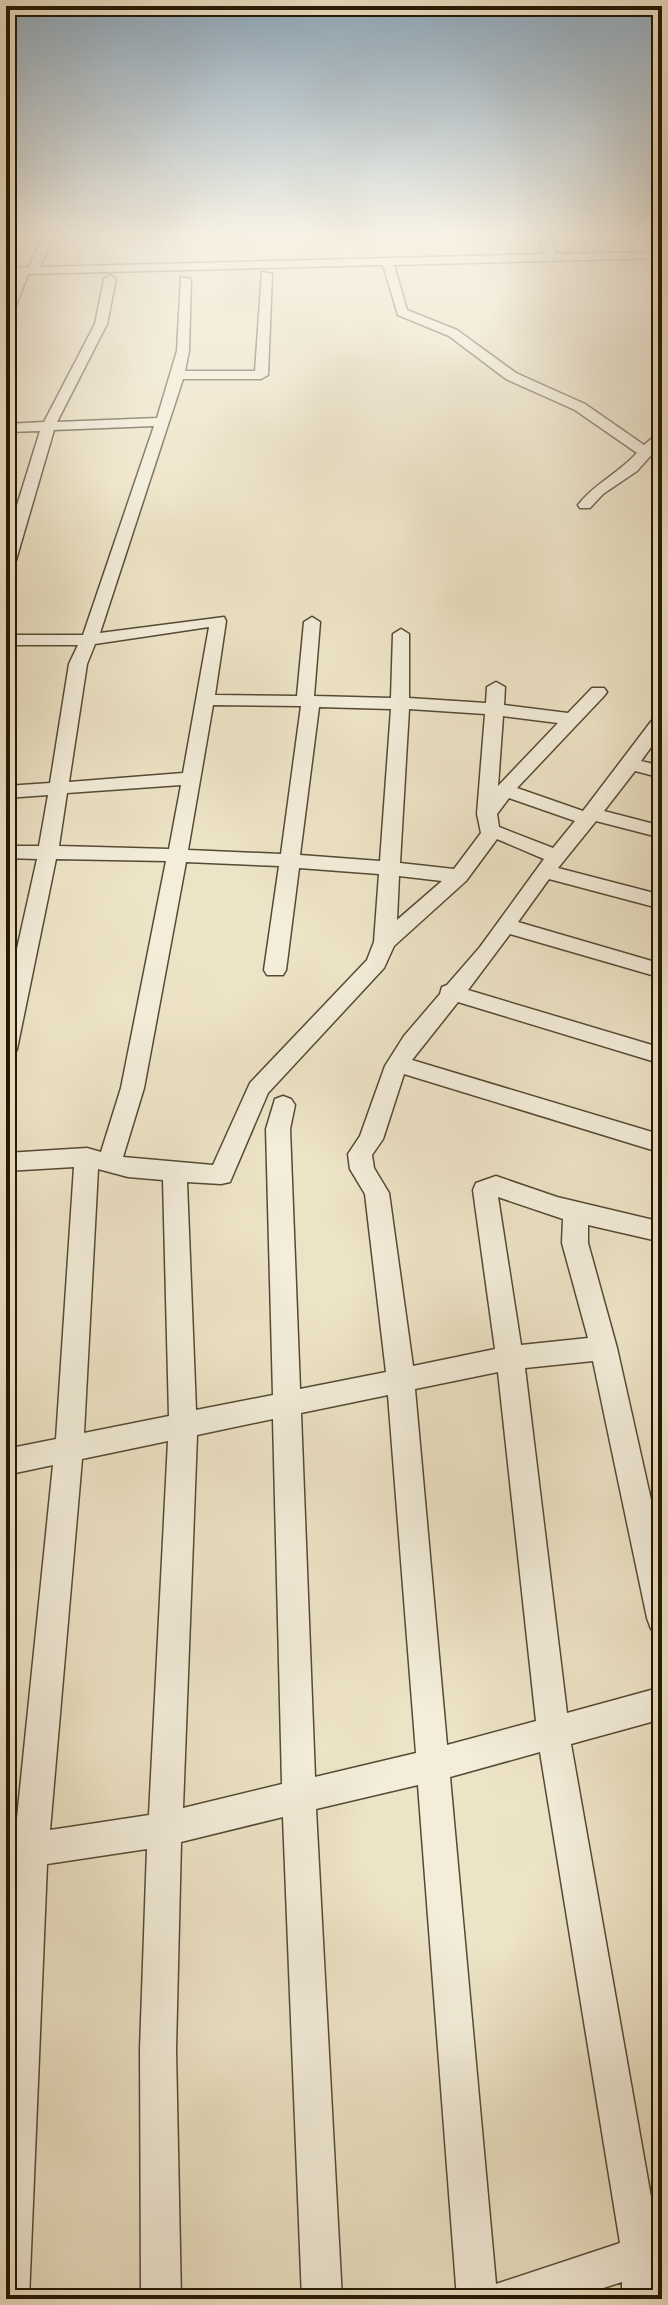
<svg xmlns="http://www.w3.org/2000/svg" width="668" height="2305" font-family="'IM FELL English',serif">
<rect width="100%" height="100%" fill="#ede3c6"/>
<filter id="stains"><feTurbulence type="fractalNoise" baseFrequency=".0025" numOctaves="4"/><feColorMatrix values="0 0 0 0 .2 0 0 0 0 .09 0 0 0 0 .02 0 0 0 .5 -.17"/></filter>
<radialGradient id="worn" r=".72"><stop offset=".6" stop-color="#630" stop-opacity="0"/><stop offset="1" stop-color="#630" stop-opacity=".3"/></radialGradient>
<g fill="none" stroke-linecap="round" stroke-linejoin="round">
<defs>
<g id="minor">
<path d="M44,233h11l-15,34 504,-13 -5,-21h10l7,21 106,-2v6l-268,7 13,45 50,20 59,43 69,31 59,41 18,-15v13l-25,28 -34,23 -13,14h-10l-2,-3c16,-21 41,-32 59,-52l-62,-43 -69,-31 -57,-43 -51,-21 -15,-50 -355,9 -16,42 -6,4v-20l10,-26h-10v-6l23,-1z"/>
<path d="M262,272l10,2 -4,101 -7,4h-78l-83,254 124,-16 2,4 -11,74 82,1 7,-74 8,-5 8,5 -6,74 77,2 2,-64 8,-5 8,5v64l77,5 1,-16 9,-5 9,5 -1,18 64,8 24,-25h12l3,4 -3,4 -87,92 66,23 73,-96 6,-1v18l-21,29 21,5v12l-27,-7 -31,40 58,15v12l-66,-17 -38,47 104,27v14l-113,-30 -31,43 144,42v14l-152,-44 -42,56 194,58v16l-204,-62 -46,58 250,75v18l-258,-79 -21,65 -11,16 2,13 15,25 24,173 82,-17 -22,-159 3,-7 20,-7 61,21 105,25v20l-74,-17v18l29,105 45,201v84l-11,-4 -4,-11 -54,-257 -68,7 42,345 95,-26v32l-91,25 86,487 5,-2v70h-40v-17l-53,17h-112l-39,-514 -102,24 26,490h-40l-19,-482 -102,25 -5,207 5,250h-40l-1,-250 7,-200 -100,15 -18,435h-23v-305l7,-121 -7,2v-34l9,-3 38,-373 -47,10v-26l50,-10 18,-272 -68,4v-18l81,-5 14,4 20,-64 45,-227 -110,-2 -39,190 -3,6 -8,2v-59l31,-139 -31,-1v-12h33l9,-51 -42,3v-12l44,-3 19,-119 9,-19h-72v-10h77l71,-209 -100,4 -40,137 -8,5v-31l34,-110 -34,1v-8l38,-2 51,-98 9,-45 6,-4 6,4 -9,45 -50,98 100,-4 20,-67 4,-74 10,2 -2,72 -4,20h70zM209,627l-26,146 -114,9 18,-118 8,-20zM213,705l88,1 -20,148 -93,-4zM319,707l72,2 -11,152 -80,-6zM409,709l76,5 -8,100 4,19 -27,36 -54,-6zM503,716l55,7 -60,63zM181,785l-12,64 -110,-3 8,-53zM509,798l66,23 -22,27 -54,-21 -2,-13zM497,839l47,20 -64,88 -33,38 -5,2 -2,7 -36,42 -19,30 -25,70 -12,18 2,15 15,25 21,178 -86,17 -10,-260 5,-24 -4,-6 -8,-3 -8,3 -9,30 7,266 -77,15 -9,-228 34,2 9,-2 38,-89 116,-125 10,-22 72,-65zM186,862l93,4 -15,104 3,5h16l3,-5 13,-102 80,6 -5,68 -7,18 -117,123 -37,82 -90,-8 21,-69zM399,876l43,5 -45,39zM98,1169l30,8 35,3 6,236 -85,17zM498,1197l65,22 -1,24 26,95 -67,7zM498,1372l38,349 -89,24 -32,-356zM388,1395l28,358 -101,24 -14,-364zM273,1419l9,365 -99,24 14,-373zM168,1441l-19,374 -99,15 32,-371zM540,1752l80,491 -124,41 -46,-507z"/>
</g>
</defs>
<use href="#minor" stroke="#564a34" stroke-width="3"/>
<use href="#minor" fill="#f3edda" fill-rule="evenodd"/>
</g>
<linearGradient id="sky" x2="0" y2="1"><stop stop-color="#8fabc0"/><stop offset="0.42" stop-color="#f7f2e5"/><stop offset="1" stop-color="#f7f2e5" stop-opacity="0"/></linearGradient>
<rect width="668" height="556" fill="url(#sky)"/>
<rect width="668" height="2305" fill="none" stroke="#ede3c6" stroke-width="32"/>
<rect x="8" y="8" width="652" height="2289" fill="none" stroke="#241704" stroke-width="4"/>
<rect x="16" y="16" width="636" height="2273" fill="none" stroke="#241704" stroke-width="2"/>
<rect width="100%" height="100%" filter="url(#stains)"/>
<rect width="100%" height="100%" fill="url(#worn)"/>
</svg>
